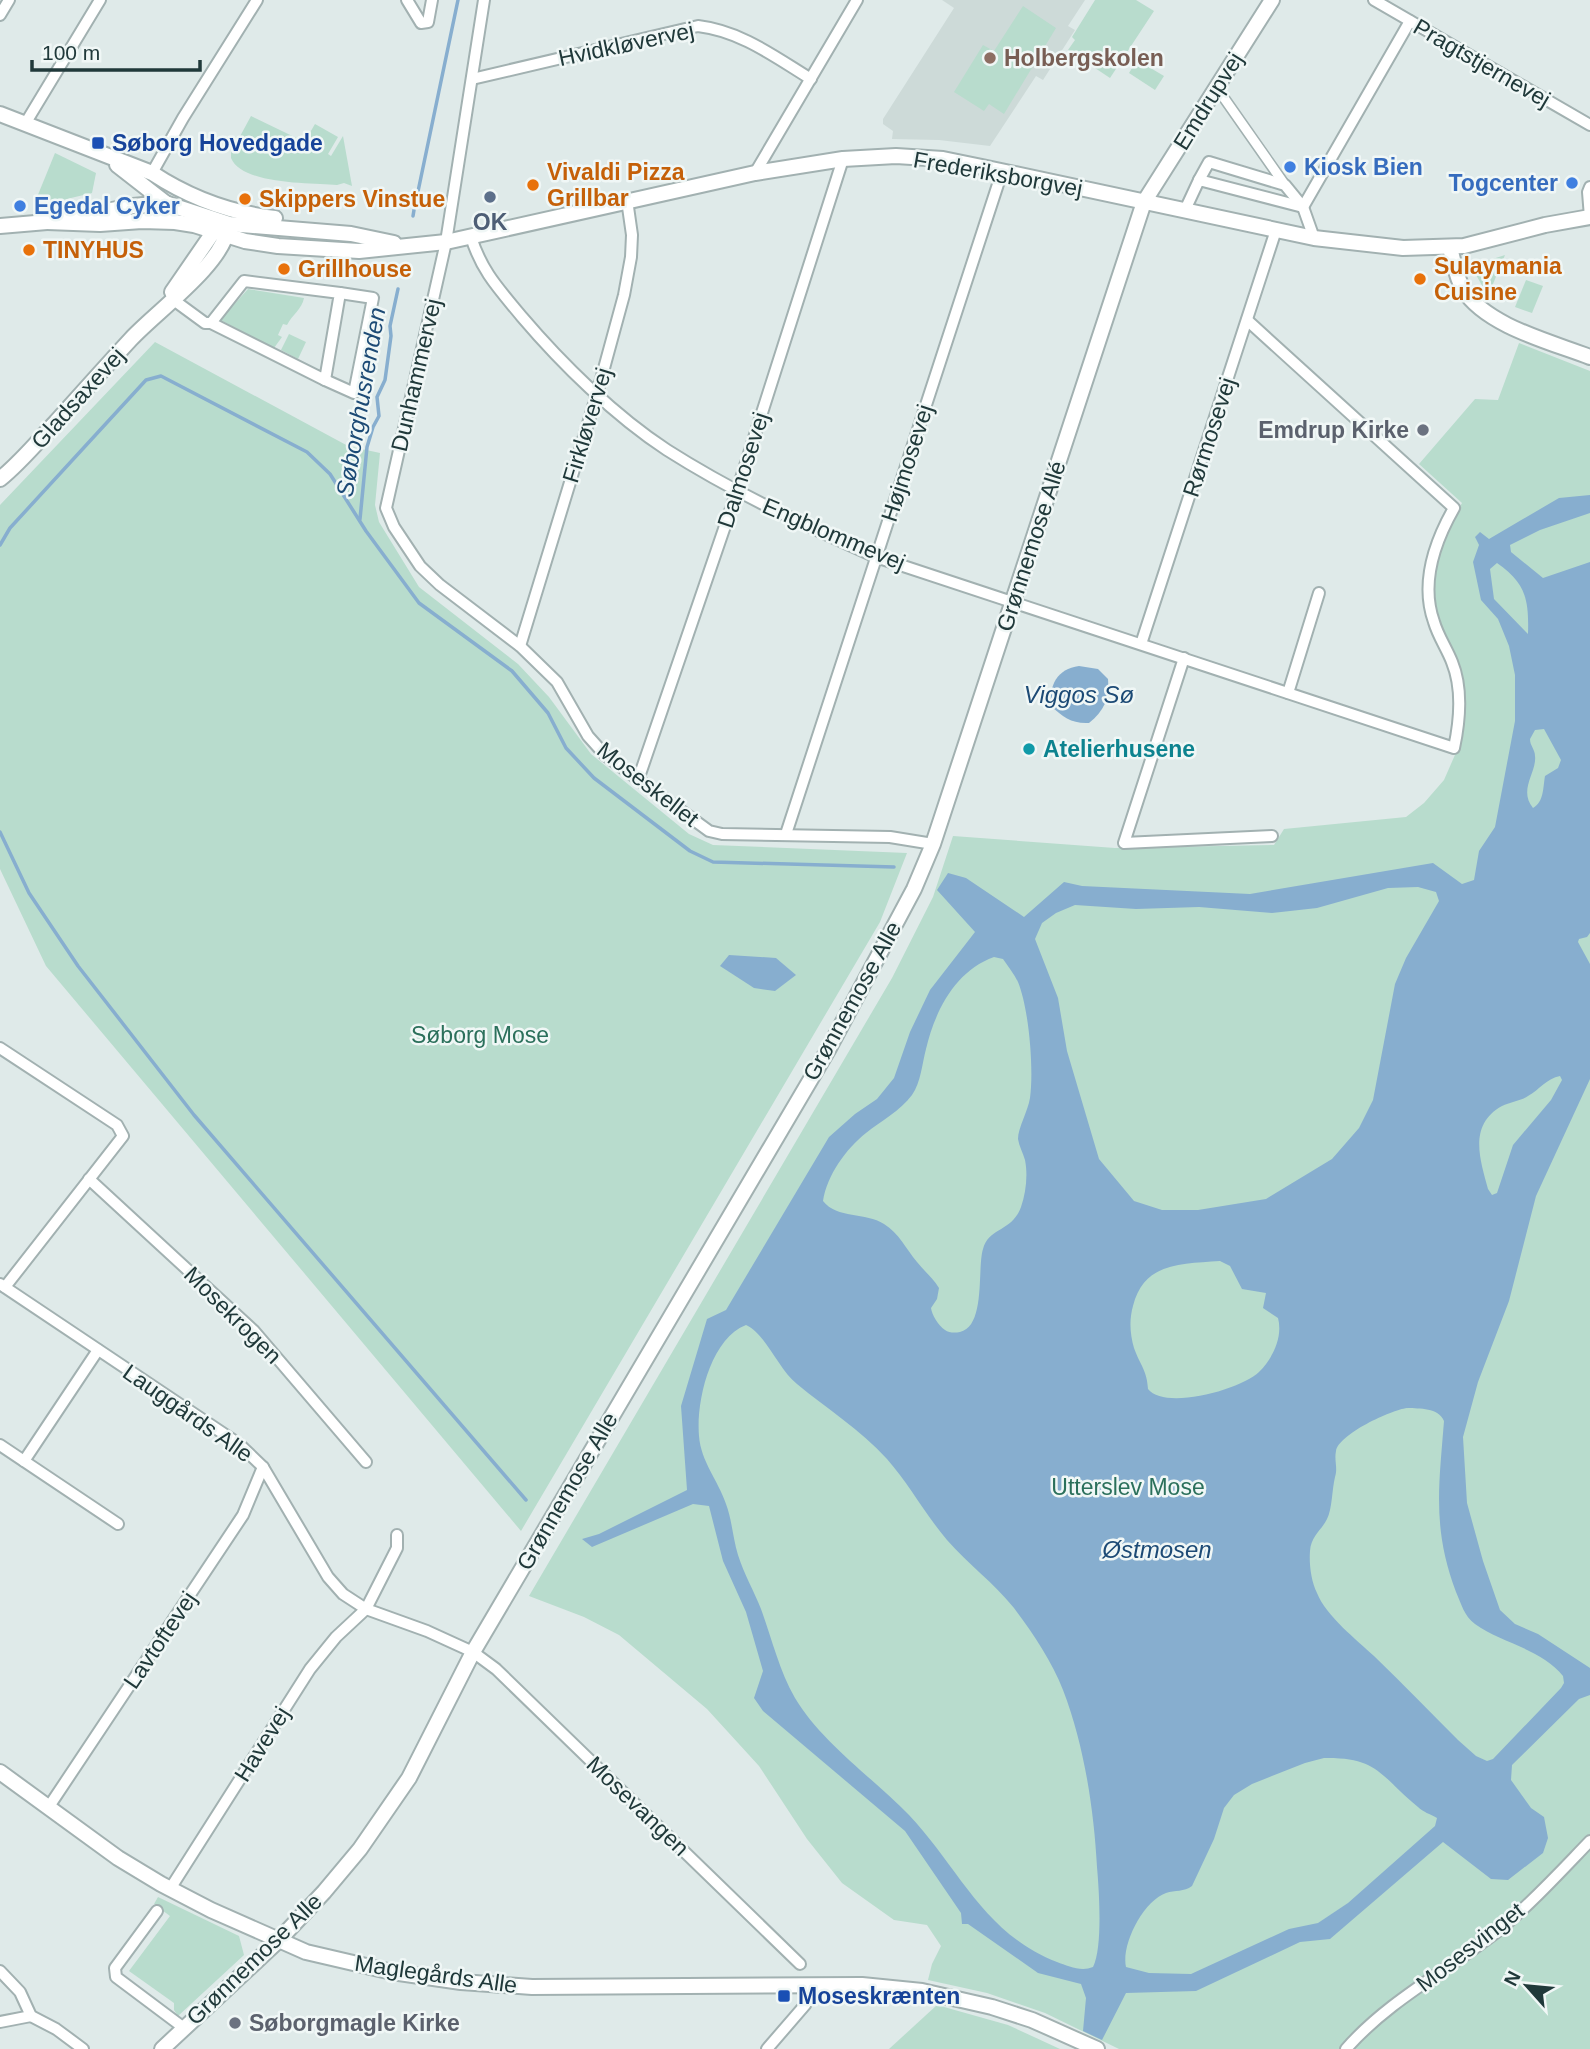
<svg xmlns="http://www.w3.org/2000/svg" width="1590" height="2049" font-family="Helvetica,sans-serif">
<rect width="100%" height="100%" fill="#dfeae9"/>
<polygon fill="#cddad8" points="942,0 1085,0 1068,26 1075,30 1043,80 1036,76 990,146 939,140 892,139 893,131 883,124 883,119 954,8"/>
<g fill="#b8dccd">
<polygon points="1095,0 1136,0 1154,11 1110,78 1068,50 1075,40 1072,37"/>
<polygon points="1023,6 1056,28 1004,114 989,104 984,111 954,92 983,45 994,51"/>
<polygon points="1137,60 1164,76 1155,90 1129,73"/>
<path d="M251,116l62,30 -8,-5 10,-17 23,13 -10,17 3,2 12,-20 9,50 -8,-3 -7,2c-25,-2 -95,0 -106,-27v-5z"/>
<polygon points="55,153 96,173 92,193 33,207"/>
<polygon points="1505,255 1488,296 1471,266"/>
<polygon points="1526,280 1543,286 1532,313 1515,307"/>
<path d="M248,289l56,9c-2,11 -12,17 -17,27l-4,-1 -5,11 4,2 -8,11 -54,-28z"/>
<polygon points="289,334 306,342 298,359 281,350"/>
<polygon points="155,342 348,446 380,453 375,505 379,522 419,587 518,664 549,697 591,754 689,834 713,845 907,853 880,922 521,1531 46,966 0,869 0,505"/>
<polygon points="1519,343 1590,371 1590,2049 1119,2049 1045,2013 987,1993 928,1980 932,1964 941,1946 927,1925 894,1920 842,1883 807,1839 759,1766 707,1709 619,1635 584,1617 529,1596 892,978 933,897 953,836 1115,848 1274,845 1284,829 1406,817 1424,803 1444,780 1458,748 1460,677 1437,616 1433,585 1436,555 1444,533 1462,503 1419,464 1475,399 1498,400"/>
<polygon points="158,1897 239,1936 244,1955 178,2016 174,2010 174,2003 129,1971 170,1916 154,1904"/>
<polygon points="937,2005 1008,2025 1060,2049 889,2049"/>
</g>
<g fill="#87aecf" fill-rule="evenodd">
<path d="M1590,495v18l-50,17 -30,15 1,7 32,26 47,-16v371l-3,4 -8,2 -1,3 12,22v115l-54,117 -27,105 -31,81 -15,55 4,66 16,58 17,49 15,14 23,10 52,34v27l-11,4 -67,66 -1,15 20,28 13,9 4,21 -5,15 -35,27 -17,-1 -48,-37 -113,97 -30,3 -104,49 -70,2 -24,47 -19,-9 3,-33 -5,-14 -43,-11 -70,-49h-6l-1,-11 -56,-82 -142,-120 -9,-13 9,-27 -17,-59 -23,-51 -14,-55 -16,-2 -101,43 -10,-8 17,-5 88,-44 -6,-84 26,-87 19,-9 103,-173 26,-23 22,-15 17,-21 16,-46 20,-42 45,-58 -38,-42 11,-17 18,5 58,39 40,-35 18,4 168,8 183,-31 29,21 12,-4 5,-29 16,-24 20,-106v-46l-6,-29 -11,-27 -17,-19 -8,-38 6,-17 -4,-8 5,-5 9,7 70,-41zM1497,563c29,20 32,37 31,71l-34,-35 -4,-30zM1544,729l17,31 -3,8 -13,8c-2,11 -1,26 -12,32 -15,-18 4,-36 2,-52 0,-7 -5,-10 -5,-17l5,-9zM1418,887l18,5 3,9 -33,57 -11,26 -22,116 -14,28 -27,31 -66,40 -68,11h-36l-28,-9 -35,-42 -32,-108 -9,-53 -23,-59 7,-16 14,-10 19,-8 61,4 63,-2 73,6 45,-5 71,-20zM994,957l9,2c5,7 11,15 15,23 11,27 16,87 12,116 -2,13 -12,30 -12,41 1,7 5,14 7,21 3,15 1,33 -4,47 -9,25 -32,20 -38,42 -6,19 3,77 -23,83 -5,1 -11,1 -15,-2 -7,-5 -13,-15 -14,-22l6,-9 2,-11c-6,-10 -15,-17 -22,-26 -11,-13 -18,-29 -33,-38 -18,-12 -47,-5 -61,-23 4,-26 23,-52 43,-68 15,-12 34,-22 46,-38 9,-13 10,-31 14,-46 9,-38 29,-78 68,-92zM1560,1076l2,4 -11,20 -38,45 -16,48 -5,2 -4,-6c-8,-30 -20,-64 14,-83 8,-4 18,-5 26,-10 11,-6 19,-18 32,-20zM1220,1261l10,5 12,23 24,4 -3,15 15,10c5,19 -5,40 -19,54 -17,17 -94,39 -111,17 -1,-19 -8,-24 -14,-41 -4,-14 -5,-28 -1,-42 11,-44 48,-42 87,-45zM746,1325c20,9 32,44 51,59 30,25 63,45 90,75 22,25 38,55 60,81 21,24 47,43 67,68 18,24 38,53 49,82 21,54 31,120 34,177 2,23 6,80 -4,100 -12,5 -25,-1 -36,-5 -73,-28 -98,-94 -148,-147 -36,-37 -88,-73 -114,-117 -16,-28 -23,-59 -34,-89 -7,-18 -17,-35 -23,-54 -5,-16 -6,-35 -12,-51 -8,-24 -25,-42 -27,-68 -3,-34 11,-97 47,-111zM1407,1408c13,1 31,-1 37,13 -5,65 -12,107 12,171 5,11 8,24 19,32 26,19 67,25 88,52l1,7 -3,5 -68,71 -6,2 -11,-5 -18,-16c-28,-28 -55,-56 -84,-84 -17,-16 -48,-40 -57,-63 -6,-12 -8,-29 -7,-42 1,-15 11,-20 17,-32 5,-9 5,-30 8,-42 3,-9 -1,-17 1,-26 3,-17 55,-41 71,-43zM1324,1758c55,-1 57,19 94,49 5,5 12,7 19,11l-2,8 -87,77 -30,20 -29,6 -98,45 -42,-1 -23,-6c-5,-22 17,-66 40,-74 9,-3 18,-1 26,-7l22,-47 10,-31 10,-13 18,-11 53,-21z"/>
<path d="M1079,666l19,3 10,10c2,19 -4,32 -19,44 -17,1 -26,-6 -38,-17 -2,-21 6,-37 28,-40z"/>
<polygon points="729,955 776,958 796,975 775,991 754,988 720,966"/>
</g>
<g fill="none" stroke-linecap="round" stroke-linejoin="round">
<g stroke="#87aecf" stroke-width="3.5">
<polyline points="416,201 458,0"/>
<polyline points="413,216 414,210"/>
<polyline points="360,519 367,447 373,427 379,416 377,397 385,380 391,336 390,326 398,289"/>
<polyline points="0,545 10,528 146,380 161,376 307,452 330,474 366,531 419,603 512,671 548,713 566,748 594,778 690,851 713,862 894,867"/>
<polyline points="0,832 29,893 78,966 194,1115 526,1500"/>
</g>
<defs>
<polyline id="pedestrian" points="1217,88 1285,185"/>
<g id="minor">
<polyline points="407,0 421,23 428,22 432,0"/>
<polyline points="484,0 446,242 386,508 394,527 420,566 440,585 520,646 557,682 588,736 605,755 709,831 722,834 890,837 933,844"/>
<polyline points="1374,0 1590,125"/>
<polyline points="0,15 9,0"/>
<path d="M472,79l226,-53c43,5 77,31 113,53"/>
<polyline points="25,124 100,0"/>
<polyline points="152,173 183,118 257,0"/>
<polyline points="755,173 857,0"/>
<polyline points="1199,180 1209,162 1285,185 1303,207 1314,238"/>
<polyline points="1303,207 1410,21"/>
<polyline points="1185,210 1199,180 1303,207"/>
<polyline points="1590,217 1588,192 1590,187"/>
<path d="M471,237c11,35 28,52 51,80 40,47 93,99 145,133 66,42 137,75 209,107l578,191c6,-28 9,-59 -2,-86 -5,-13 -14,-26 -18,-40 -14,-39 0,-79 20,-114l-207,-188"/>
<polyline points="175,301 205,323 211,323 325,380 340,293 244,281 211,323"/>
<polyline points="325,380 354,393 373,298 340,293"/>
<polyline points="1141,644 1276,230"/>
<polyline points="520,646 597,394 624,295 631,257 632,235 627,200"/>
<polyline points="1184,658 1124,843 1272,836"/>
<polyline points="1288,693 1319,593"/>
<polyline points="638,780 737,491 843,159"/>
<polyline points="786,834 1002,172"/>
<polyline points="0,1048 117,1125 123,1136 5,1287"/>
<polyline points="89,1179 254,1331 366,1462"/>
<polyline points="0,1284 239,1444 263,1467 328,1577 343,1594 366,1609 427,1631 473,1652 496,1669 800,1964"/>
<polyline points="0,1445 118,1524"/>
<polyline points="24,1461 98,1350"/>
<polyline points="48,1808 243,1515 263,1467"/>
<polyline points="170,1889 310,1669 336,1637 366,1609 397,1548 397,1535"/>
<polyline points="157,1911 115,1968 116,1977 184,2028"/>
<polyline points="0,1971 20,1992 31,2016 56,2029 83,2049"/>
<polyline points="0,2022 31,2016"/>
<polyline points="767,2049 805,2005 815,1985"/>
<path d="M1346,2049c42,-48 102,-79 152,-118 33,-27 63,-60 92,-90"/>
</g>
<g id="tertiary">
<path d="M0,114l152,59c38,25 79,40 123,45"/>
<polyline points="117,165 167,204"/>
<polyline points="47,222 100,224 142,221 175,222 194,225 245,241 278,246 359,251 446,242 755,173 843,159 896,156 943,159 982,167 1314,238 1403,248 1464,246 1545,225 1590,217"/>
<polyline points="0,226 47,222 133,206 165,203 229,224 351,234 394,243"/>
<path d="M1450,248c4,14 6,29 13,41 23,37 88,53 127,68"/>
<polyline points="172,292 214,231 216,224"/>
<path d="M0,479c21,-17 38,-38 56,-57 25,-28 50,-56 75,-83 26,-28 91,-74 97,-111"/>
<polyline points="0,1772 118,1858 161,1884 211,1910 306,1952 392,1972 461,1982 532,1987 862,1985 922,1991 992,2007 1032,2020 1097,2049"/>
<polyline points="162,2049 278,1941 324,1892 360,1849 409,1778 473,1652 828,1050 914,889 933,844 1144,202 1272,0"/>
</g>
</defs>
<use href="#pedestrian" stroke="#a2b1b1" stroke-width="12"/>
<use href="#minor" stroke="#a2b1b1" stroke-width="14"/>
<use href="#tertiary" stroke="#a2b1b1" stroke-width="18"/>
<use href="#pedestrian" stroke="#fff" stroke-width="9"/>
<use href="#minor" stroke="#fff" stroke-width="10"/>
<use href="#tertiary" stroke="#fff" stroke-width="14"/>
</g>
<circle fill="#8d6e63" stroke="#f0f7f6" stroke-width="2.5" cx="990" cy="58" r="7"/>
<g fill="#1a4fb4" stroke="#f0f7f6" stroke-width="2.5">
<rect x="91" y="136" width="14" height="14" rx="3.5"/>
<rect x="777" y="1989" width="14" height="14" rx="3.5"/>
</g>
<g fill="#3f7fe0" stroke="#f0f7f6" stroke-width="2.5">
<circle cx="1290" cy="167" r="7"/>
<circle cx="1572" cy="183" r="7"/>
<circle cx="20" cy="206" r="7"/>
</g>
<g fill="#e8710a" stroke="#f0f7f6" stroke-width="2.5">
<circle cx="533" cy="185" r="7"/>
<circle cx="245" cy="199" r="7"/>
<circle cx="29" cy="250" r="7"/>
<circle cx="284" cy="269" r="7"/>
<circle cx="1420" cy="279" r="7"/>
</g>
<circle fill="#5c6f8a" stroke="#f0f7f6" stroke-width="2.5" cx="490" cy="197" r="7"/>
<g fill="#6b7280" stroke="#f0f7f6" stroke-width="2.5">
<circle cx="1423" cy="430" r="7"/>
<circle cx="235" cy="2023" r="7"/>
</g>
<circle fill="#0f9aa8" stroke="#f0f7f6" stroke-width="2.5" cx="1029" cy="749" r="7"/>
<g text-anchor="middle" stroke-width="5" stroke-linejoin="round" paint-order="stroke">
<g font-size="23" fill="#20393a" stroke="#f0f7f6">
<text transform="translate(626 44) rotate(-12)" y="8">Hvidkløvervej</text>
<text transform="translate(1482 63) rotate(30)" y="8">Pragtstjernevej</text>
<text transform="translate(1208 101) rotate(-58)" y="8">Emdrupvej</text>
<text transform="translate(998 174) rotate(10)" y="8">Frederiksborgvej</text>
<text transform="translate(416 375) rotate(-77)" y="8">Dunhammervej</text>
<text transform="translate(78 398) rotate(-48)" y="8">Gladsaxevej</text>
<text transform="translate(587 425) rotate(-73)" y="8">Firkløvervej</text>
<text transform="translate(1209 437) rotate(-72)" y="8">Rørmosevej</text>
<text transform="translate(907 463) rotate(-72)" y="8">Højmosevej</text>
<text transform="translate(743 470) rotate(-72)" y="8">Dalmosevej</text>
<text transform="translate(834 534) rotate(23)" y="8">Engblommevej</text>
<text transform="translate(1031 546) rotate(-72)" y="8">Grønnemose Allé</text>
<text transform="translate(648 784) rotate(38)" y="8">Moseskellet</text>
<text transform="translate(852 1001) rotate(-61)" y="8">Grønnemose Alle</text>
<text transform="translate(233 1315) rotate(45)" y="8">Mosekrogen</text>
<text transform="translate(188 1413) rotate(35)" y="8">Lauggårds Alle</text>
<text transform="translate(567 1491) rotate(-60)" y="8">Grønnemose Alle</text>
<text transform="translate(160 1640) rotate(-56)" y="8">Lavtoftevej</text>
<text transform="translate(262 1744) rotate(-58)" y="8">Havevej</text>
<text transform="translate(638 1806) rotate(44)" y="8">Mosevangen</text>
<text transform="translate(1470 1947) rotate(-38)" y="8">Mosesvinget</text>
<text transform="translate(254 1959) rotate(-44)" y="8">Grønnemose Alle</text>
<text transform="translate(436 1974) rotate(8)" y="8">Maglegårds Alle</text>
</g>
<g font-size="23" font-weight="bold" fill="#785e54" stroke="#f0f7f6" text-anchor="start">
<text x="1004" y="66">Holbergskolen</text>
</g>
<g font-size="23" font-weight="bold" fill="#164399" stroke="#f0f7f6" text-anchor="start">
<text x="112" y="151">Søborg Hovedgade</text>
<text x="798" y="2004">Moseskrænten</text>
</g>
<g font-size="23" font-weight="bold" fill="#366cbe" stroke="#f0f7f6" text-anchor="start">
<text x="1304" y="175">Kiosk Bien</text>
<text x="1558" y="191" text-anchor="end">Togcenter</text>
<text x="34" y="214">Egedal Cyker</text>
</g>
<g font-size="23" font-weight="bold" fill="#c56008" stroke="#f0f7f6" text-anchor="start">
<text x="547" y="180">Vivaldi Pizza<tspan x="547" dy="26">Grillbar</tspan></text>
<text x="259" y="207">Skippers Vinstue</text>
<text x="43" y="258">TINYHUS</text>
<text x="1434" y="274">Sulaymania<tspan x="1434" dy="26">Cuisine</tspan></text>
<text x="298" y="277">Grillhouse</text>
</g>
<g font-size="23" font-weight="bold" fill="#4e5e75" stroke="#f0f7f6">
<text x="490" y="230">OK</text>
</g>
<g font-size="23" font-weight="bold" fill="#5b616d" stroke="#f0f7f6" text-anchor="end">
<text x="1409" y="438">Emdrup Kirke</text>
<text x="249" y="2031" text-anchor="start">Søborgmagle Kirke</text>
</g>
<g font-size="23" font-weight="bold" fill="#0d838f" stroke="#f0f7f6" text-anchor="start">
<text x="1043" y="757">Atelierhusene</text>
</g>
<g font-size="23" fill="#2b705b" stroke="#f0f7f6">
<text x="480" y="1043">Søborg Mose</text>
<text x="1128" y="1495">Utterslev Mose</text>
</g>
<g font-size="24" font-style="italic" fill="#1c4a75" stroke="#f0f7f6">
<text transform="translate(361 402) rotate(-80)" y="8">Søborghusrenden</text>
<text x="1079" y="703">Viggos Sø</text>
<text x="1157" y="1558">Østmosen</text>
</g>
</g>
<g transform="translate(1527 1986) rotate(297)" stroke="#f0f7f6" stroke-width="5" paint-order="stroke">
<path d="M0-5L12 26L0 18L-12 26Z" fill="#20393a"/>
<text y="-10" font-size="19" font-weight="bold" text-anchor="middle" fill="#20393a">N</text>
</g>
<path d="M32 60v10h168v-10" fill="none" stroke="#20393a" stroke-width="3.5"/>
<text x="42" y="60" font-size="21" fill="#20393a" stroke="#f0f7f6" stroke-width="5" paint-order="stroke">100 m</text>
</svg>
